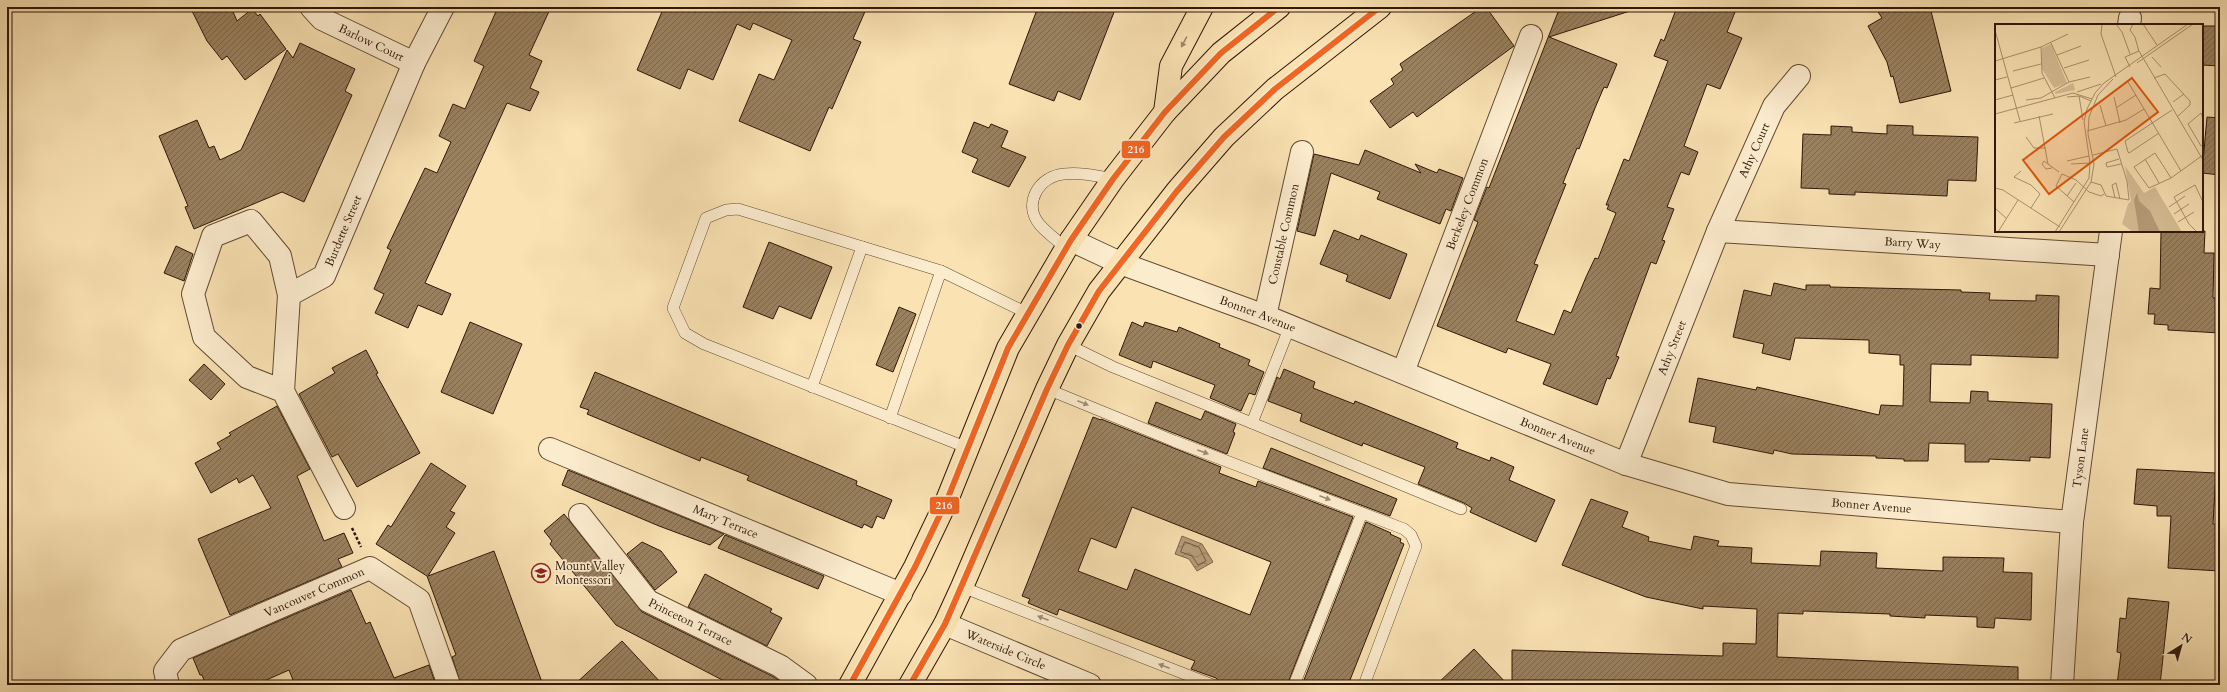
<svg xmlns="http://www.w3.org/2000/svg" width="2227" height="692" font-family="Cardo,serif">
<defs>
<pattern id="water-waves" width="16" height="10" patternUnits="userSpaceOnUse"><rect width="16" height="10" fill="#b59d79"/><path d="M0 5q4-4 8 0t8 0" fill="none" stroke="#947f61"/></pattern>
<pattern id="building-hatch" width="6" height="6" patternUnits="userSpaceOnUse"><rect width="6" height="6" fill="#998160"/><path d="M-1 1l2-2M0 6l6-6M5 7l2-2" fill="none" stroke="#7d694d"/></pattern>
</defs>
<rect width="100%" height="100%" fill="#fae2b3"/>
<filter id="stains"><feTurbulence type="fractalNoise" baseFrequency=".005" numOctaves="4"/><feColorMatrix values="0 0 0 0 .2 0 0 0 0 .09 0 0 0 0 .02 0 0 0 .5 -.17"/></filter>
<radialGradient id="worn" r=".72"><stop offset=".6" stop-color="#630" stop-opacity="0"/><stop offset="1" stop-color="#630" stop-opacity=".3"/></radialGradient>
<polygon fill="url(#water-waves)" stroke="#7f674b" points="1182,536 1202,544 1213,562 1197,571 1189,559 1175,554"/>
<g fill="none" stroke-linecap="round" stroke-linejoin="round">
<polygon stroke="#725a40" stroke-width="1" points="1185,542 1199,547 1206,561 1198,565 1192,556 1181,552"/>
</g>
<g fill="url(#building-hatch)" stroke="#2f1707" fill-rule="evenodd">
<polygon points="190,7 231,7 237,21 252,9 258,16 260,14 286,49 245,80 227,56 222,60 207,41"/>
<polygon points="498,7 551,7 529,55 542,61 530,88 539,92 530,111 507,103 425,283 451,294 442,315 418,305 408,328 375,313 384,294 374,289 391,250 387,248 425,168 437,173 451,142 439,136 453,104 465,109 484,66 474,61"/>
<polygon points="664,7 867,7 853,39 861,42 832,109 829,107 810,151 739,121 759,74 774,80 792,40 753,23 750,30 737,24 713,80 688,69 680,89 637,70"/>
<polygon points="1038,7 1116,7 1080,100 1058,91 1054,101 1009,84"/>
<polygon points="1482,7 1486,7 1514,46 1417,117 1413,112 1390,128 1370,101 1394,84 1391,79 1403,70 1400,64"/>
<polygon points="1560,7 1629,7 1630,11 1549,37 1617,64 1607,88 1604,87 1595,108 1579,149 1577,148 1563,183 1566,184 1534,264 1538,265 1516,321 1554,335 1564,310 1571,313 1586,277 1595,258 1598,259 1616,213 1607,209 1609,205 1606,205 1624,159 1629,161 1668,61 1654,56 1661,39 1664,41 1677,7 1737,7 1727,32 1742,38 1720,89 1707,84 1684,146 1698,152 1689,175 1681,172 1667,207 1674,209 1662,240 1665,241 1656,264 1651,262 1616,356 1619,357 1610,379 1607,378 1597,405 1543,384 1551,364 1508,348 1506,353 1437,326 1478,222 1474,220 1487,187 1489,188"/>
<polygon points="1875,7 1930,7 1951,91 1900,103 1893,76 1891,77 1887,62 1868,26 1882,18"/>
<polygon points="2202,26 2220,26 2220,66 2202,65"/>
<polygon points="300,43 355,69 345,91 352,95 304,202 282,192 194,229 185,207 188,206 159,136 197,120 209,148 214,146 220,160 241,150 287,50 293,58"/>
<polygon points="2207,117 2220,118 2220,175 2202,173"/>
<polygon points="974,122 989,128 991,124 1008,131 1001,147 1026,157 1009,187 972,172 978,159 962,152"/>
<polygon points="1887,125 1913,126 1913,135 1978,137 1976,181 1948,180 1947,196 1855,192 1855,195 1829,194 1829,189 1801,188 1803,134 1831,135 1831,126 1852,127 1852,132 1887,134"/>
<polygon points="1365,150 1421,173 1415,164 1437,173 1439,169 1463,178 1451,211 1446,209 1440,224 1377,199 1380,192 1331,173 1315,236 1297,231 1314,154 1359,165"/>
<polygon points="1334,230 1359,240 1361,235 1407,254 1390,299 1346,281 1348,275 1320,264"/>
<polygon points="2161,231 2205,231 2204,253 2214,253 2213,298 2220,298 2220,333 2168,330 2168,325 2154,324 2155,314 2148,314 2150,288 2160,289"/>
<polygon points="769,242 832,267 811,319 779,306 773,319 743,307"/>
<polygon points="176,246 193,254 184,281 164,273"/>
<polygon points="1774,283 1806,290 1806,285 1830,285 1830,287 1961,290 1961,292 1990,293 1989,300 2036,301 2036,295 2059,296 2058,358 1971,355 1971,365 1931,364 1930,402 1970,403 1971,391 1988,392 1988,401 2052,404 2050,458 2030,457 2030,461 1989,459 1989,462 1965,462 1965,444 1929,443 1928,461 1904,461 1904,459 1876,458 1876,456 1792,454 1774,450 1773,454 1713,442 1716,427 1689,422 1698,378 1756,390 1757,387 1879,415 1881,405 1903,406 1904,365 1900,365 1900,355 1869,353 1869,340 1795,338 1790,360 1762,353 1764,344 1733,337 1744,290 1771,296"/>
<polygon points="899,307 916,314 893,372 876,365"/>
<polygon points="470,322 522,344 493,414 441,392"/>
<polygon points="1132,322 1143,327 1145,322 1177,332 1179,327 1220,344 1219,347 1250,360 1248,365 1264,372 1255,395 1249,393 1241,411 1210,398 1215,385 1153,361 1151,368 1119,355"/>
<polygon points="366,350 378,373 376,374 420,453 357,487 338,454 332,457 299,394 335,373 332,368"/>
<polygon points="204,364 225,384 211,400 189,380"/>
<polygon points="1284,369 1315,382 1313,388 1354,404 1355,401 1439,435 1458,443 1456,448 1490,461 1491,457 1514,467 1509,480 1555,500 1536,542 1470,512 1472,508 1464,503 1418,484 1425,467 1363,443 1362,446 1300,421 1302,414 1268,401 1277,377 1280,379"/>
<polygon points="595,372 857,481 856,485 892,500 884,519 877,516 872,528 864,524 862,528 747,480 749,476 701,457 700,461 587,414 589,410 580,407"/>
<polygon points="1156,402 1201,420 1205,411 1236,424 1233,432 1235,433 1227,454 1148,423"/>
<polygon points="277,406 310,469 297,476 324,541 344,533 353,553 338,559 342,567 230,615 198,539 271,508 253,475 239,483 237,478 211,493 195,463 221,449 217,443 231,435 229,433"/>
<path d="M1093,417l8,3v-1l120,48 -2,6 37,14 2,-6 95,36 -66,168h-65l-6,-7 -25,-9 4,-8 -136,-52 -2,6 -29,-12 2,-4 -8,-3zM1132,507l139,55 -21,53 -115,-46 -8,21 -49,-19 13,-33 25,10z"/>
<polygon points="1271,448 1397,499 1390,516 1263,468"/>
<polygon points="431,463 466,486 450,511 455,513 446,527 455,533 428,576 494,551 543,685 461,685 452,657 456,655 427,576 376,544 388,525 391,527"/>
<polygon points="2137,469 2216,473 2213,524 2220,525 2220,571 2168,568 2171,516 2157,516 2157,506 2134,504"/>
<polygon points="568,470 724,534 710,545 659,526 562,485"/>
<polygon points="1591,499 1628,512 1622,527 1649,537 1648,541 1691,550 1694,536 1719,541 1717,546 1752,548 1751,563 1820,566 1821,551 1877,553 1876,568 1943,571 1943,557 2004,558 2003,572 2032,573 2031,620 1995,618 1994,628 1977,627 1977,617 1925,615 1925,618 1890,616 1890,614 1803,611 1803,614 1778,613 1777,657 2018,667 2018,685 1512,685 1512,650 1723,656 1723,643 1756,644 1757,609 1703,606 1703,609 1646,597 1562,565"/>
<polygon points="564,514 642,612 774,677 785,685 732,685 616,625 550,544 552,541 544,531"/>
<polygon points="1366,522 1391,533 1390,534 1401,539 1400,542 1404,544 1348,685 1302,685"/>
<polygon points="725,535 824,576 818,589 718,548"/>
<polygon points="642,542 661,551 677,572 655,590 627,554"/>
<polygon points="705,574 772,609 770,612 782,618 767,646 688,607"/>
<polygon points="351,590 366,624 370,622 394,678 429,665 436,685 295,685 289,670 255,685 206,685 202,675 200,675 193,658"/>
<polygon points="2128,598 2169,602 2160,685 2117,685 2121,653 2117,652 2120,618 2126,619"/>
<polygon points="622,641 663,685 574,685"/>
<polygon points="1474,649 1508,685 1436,685"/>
</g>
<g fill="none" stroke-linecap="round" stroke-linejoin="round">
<defs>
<g id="service">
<path d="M1066,248c-8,-7 -18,-14 -26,-23 -18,-21 -1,-49 24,-51 17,-2 33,2 49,5"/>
<polyline points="1290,326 1252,423 1461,509"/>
<polyline points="1068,345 1113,367 1252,423"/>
<polyline points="812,387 862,247"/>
<polyline points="1047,389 1174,441 1404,529 1411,535 1416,546 1364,685"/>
<polyline points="890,418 941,271"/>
<polyline points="968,448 704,344 685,333 673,308 706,218 726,210 738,209 941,271 1027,313"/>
<polyline points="962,587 1213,685"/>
<polyline points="1294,685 1362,513"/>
</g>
<g id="minor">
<path id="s1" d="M311,7l11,12 92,44"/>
<polyline points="2129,25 2130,18"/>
<path id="s2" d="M1718,231l390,24"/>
<path id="s3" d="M1071,240l49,23 145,53 361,148 102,30 344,28"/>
<path id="s4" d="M289,295l35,-19 90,-213 29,-56"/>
<path id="s5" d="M1265,316l37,-164"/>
<path id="s6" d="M1403,372l128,-336"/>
<polyline points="283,391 247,377 204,337 193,294 213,236 251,221 280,256 289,295 283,391 344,508"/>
<path id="s7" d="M550,449l351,145"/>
<path id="s8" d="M1626,464l92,-233 56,-125 25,-30"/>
<path id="s9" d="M580,515l68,86 132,65 26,19"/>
<path id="s10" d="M945,624l145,61"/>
<path id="s11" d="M168,685l-3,-14 16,-21 189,-82 49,32 30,85"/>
<path id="s12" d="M2062,685l10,-163 39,-291"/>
</g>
<g id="primary">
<polyline points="1165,112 1171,66 1202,7"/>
<polyline points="850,685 915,567 947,500 1008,348 1071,240 1113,179 1165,112 1221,53 1279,7"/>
<polyline points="910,685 945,624 962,587 1047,389 1068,345 1099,291 1177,191 1224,137 1275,89 1380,7"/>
</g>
</defs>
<use href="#service" stroke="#624a32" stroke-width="12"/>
<use href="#minor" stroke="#624a32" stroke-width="24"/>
<use href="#primary" stroke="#2f1707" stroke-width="24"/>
<polyline stroke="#2f1707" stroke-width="2.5" stroke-dasharray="3 2" stroke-linecap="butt" points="352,528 361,547"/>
<use href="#service" stroke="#fcecce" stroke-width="11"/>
<use href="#minor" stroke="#fcecce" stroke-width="22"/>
<use href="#primary" stroke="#fae2b3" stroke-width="22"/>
<defs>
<g id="bus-1">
<polyline points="850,685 915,567 947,500 1008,348 1071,240 1113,179 1165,112 1221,53 1279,7"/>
<polyline points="910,685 945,624 1047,389 1068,345 1099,291 1177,191 1224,137 1275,89 1380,7"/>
</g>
</defs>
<use href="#bus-1" stroke="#fcecce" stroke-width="9"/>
<use href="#bus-1" stroke="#f26522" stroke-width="6"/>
</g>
<defs><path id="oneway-solid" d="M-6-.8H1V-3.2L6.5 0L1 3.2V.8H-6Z"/></defs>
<use fill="#9f8766" href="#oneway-solid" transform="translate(1184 42) rotate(118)"/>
<g fill="#a08c74">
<use href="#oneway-solid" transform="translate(1083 403) rotate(22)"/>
<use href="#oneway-solid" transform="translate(1203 452) rotate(20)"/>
<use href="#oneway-solid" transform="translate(1325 498) rotate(21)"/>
<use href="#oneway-solid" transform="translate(1043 618) rotate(-159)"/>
<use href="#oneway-solid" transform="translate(1164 666) rotate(-159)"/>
</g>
<defs>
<symbol id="school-ring" viewBox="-11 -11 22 22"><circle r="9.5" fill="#fcecce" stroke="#8f2418" stroke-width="1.5"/><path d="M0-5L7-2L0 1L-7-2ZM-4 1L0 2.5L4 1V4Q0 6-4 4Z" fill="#8f2418"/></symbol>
</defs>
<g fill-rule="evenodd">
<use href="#school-ring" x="530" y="562" width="22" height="22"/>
</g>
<circle fill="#2f1707" stroke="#fcecce" stroke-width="1.5" cx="1079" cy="326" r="3.5"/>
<g text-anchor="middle" stroke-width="3.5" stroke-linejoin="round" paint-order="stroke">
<g font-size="12" fill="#2f1707" stroke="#fcecce">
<text dy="4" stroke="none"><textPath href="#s1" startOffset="71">Barlow Court</textPath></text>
<text dy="4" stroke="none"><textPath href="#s8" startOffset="339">Athy Court</textPath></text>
<text dy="4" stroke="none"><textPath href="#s6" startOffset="180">Berkeley Common</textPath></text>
<text dy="4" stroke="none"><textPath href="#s4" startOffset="89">Burdette Street</textPath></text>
<text dy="4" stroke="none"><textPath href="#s5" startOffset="84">Constable Common</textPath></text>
<text dy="4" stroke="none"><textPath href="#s2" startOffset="195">Barry Way</textPath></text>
<text dy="4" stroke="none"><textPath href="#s3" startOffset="201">Bonner Avenue</textPath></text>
<text dy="4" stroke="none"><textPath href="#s8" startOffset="125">Athy Street</textPath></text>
<text dy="4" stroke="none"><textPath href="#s3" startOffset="525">Bonner Avenue</textPath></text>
<text dy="4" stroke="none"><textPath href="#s12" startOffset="228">Tyson Lane</textPath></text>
<text dy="4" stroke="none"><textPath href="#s3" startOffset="849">Bonner Avenue</textPath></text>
<text dy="4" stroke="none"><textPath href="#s7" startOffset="190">Mary Terrace</textPath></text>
<text dy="4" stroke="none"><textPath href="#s11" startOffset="186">Vancouver Common</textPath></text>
<text dy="4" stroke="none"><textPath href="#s9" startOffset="157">Princeton Terrace</textPath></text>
<text dy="4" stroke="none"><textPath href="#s10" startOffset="66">Waterside Circle</textPath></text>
</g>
<g font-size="12" fill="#2f1707" stroke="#fcecce" text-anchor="start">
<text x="555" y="570">Mount Valley<tspan x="555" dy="14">Montessori</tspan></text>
</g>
</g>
<g transform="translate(1995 24)">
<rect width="208" height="208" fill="#fae2b3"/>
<path d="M130,142l19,27 11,-6 27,45h-49l-11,-8 6,-20 3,-3z" fill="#d7bf96"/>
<path d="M56,20l16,39 -13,5 -12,-19v-21zM78,59l2,7 -20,4v-2z" fill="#d7bf96"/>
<path d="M142,169l2,8 11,10 10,21h-21l-5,-32z" fill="#b59d79"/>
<path fill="none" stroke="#a9916e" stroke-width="1" d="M107,0l-1,10 15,43M121,0l6,8 8,22M138,0l-3,6 5,7 4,15M148,0l14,21M0,6l25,91M56,19l18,39M46,23l1,26 13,25M144,27l64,109M62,31l24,-9M157,33l9,10M0,37l46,-14 27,-13M142,39l56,-39M135,43l-5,-10 14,-6M69,44l25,-8M18,47l28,-7M159,54l11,-4 25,27v4l-13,12M0,56l12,-3M133,58l53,89M16,64l33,-10M82,68l24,-8M84,72l4,24M72,73l12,-1 12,5M119,73l6,26M0,76l18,-5M31,76l15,-2 28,-16 21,-5M178,78l11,-8M105,81l6,21M121,84l20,-13M0,90l78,-21 19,6M44,92l9,48 11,8M208,94l-2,-5 -13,11 13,22 2,-1M19,99l39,-9M92,107l39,-11 18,-11M164,109l-30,20 -1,-1 -3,-11 47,-31M31,113l8,11h12M124,135l-13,4 1,4 14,-3M150,135l14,24M72,137l22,-5M53,140l-4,-3 -2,3 4,5 6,-1M76,140l19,-1M26,147l-7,6 17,8 9,9 -9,14M176,154l-16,-25 -21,14 15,21 22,-10 32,-23M96,158l10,3 5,11 23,4 -2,-19 -10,-32 -24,6M0,164l8,2 57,37M72,172l9,-13M120,174l-3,-13 4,-2 4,16M79,178l-18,-16 6,-12 14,6 13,12 12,4 3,-2M174,183l16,-11M0,184l12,11M179,190l15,-10M183,198l16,-10M3,208l20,-32M60,208l34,-54 1,-15 -6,-41 3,-13 8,-16 9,-10 84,-59M64,208l32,-50 3,-18 -6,-30 1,-17 9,-22 15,-16M202,208l-8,-8 -15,-27 21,-12 8,17"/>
<path fill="#df560c" fill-opacity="0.15" stroke="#df560c" stroke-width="2" d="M137,54l26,34 -109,82 -26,-34z"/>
<rect width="208" height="208" fill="none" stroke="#2f1707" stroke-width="2"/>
</g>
<g stroke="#fcecce" stroke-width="1.5">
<rect x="1121" y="140" width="30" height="19" rx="4" fill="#f26522"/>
<rect x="929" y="496" width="31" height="19" rx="4" fill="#f26522"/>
</g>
<g font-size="11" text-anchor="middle" font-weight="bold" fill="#fff">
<text x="1136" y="153">216</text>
<text x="944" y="509">216</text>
</g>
<rect width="2227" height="692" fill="none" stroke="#fae2b3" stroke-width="24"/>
<rect x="8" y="8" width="2211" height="676" fill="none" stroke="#2f1707" stroke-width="2"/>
<rect x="12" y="12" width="2203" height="668" fill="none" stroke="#2f1707"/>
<g transform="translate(2181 646) rotate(37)" stroke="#fcecce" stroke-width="3" paint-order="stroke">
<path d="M0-3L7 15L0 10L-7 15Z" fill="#2f1707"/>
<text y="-6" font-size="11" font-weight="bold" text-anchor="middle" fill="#2f1707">N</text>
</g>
<rect width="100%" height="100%" filter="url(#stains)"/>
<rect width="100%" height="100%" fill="url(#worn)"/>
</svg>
